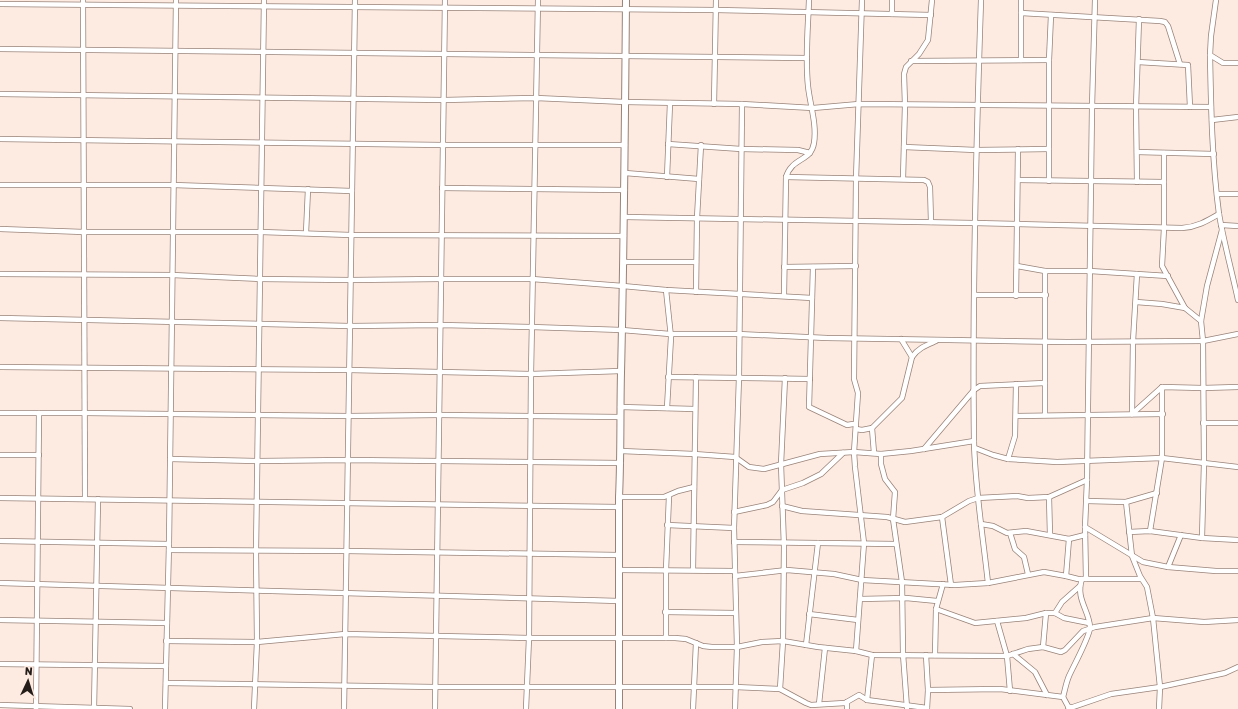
<svg xmlns="http://www.w3.org/2000/svg" width="1238" height="709" font-family="Rubik,sans-serif">
<rect width="100%" height="100%" fill="#fdeae1"/>
<g fill="none" stroke-linecap="round" stroke-linejoin="round">
<defs>
<g id="street">
<polyline points="83,0 85,499"/>
<path d="M981,0c-5,147 -9,294 -7,441 1,48 9,95 14,142"/>
<polyline points="1216,0 1211,36 1210,55 1223,63 1238,63"/>
<polyline points="0,4 716,10 931,15"/>
<polyline points="1021,13 1160,21 1165,22 1168,26 1180,64"/>
<polyline points="892,14 892,0"/>
<polyline points="0,49 807,58"/>
<path d="M1210,55c1,53 2,106 9,159 5,29 13,58 19,86"/>
<polyline points="1021,60 1021,0"/>
<polyline points="911,61 1049,60"/>
<polyline points="1138,62 1188,65 1190,107"/>
<polyline points="0,94 444,100 536,98 625,102 742,104 813,108 859,104 1211,107"/>
<polyline points="714,104 716,0"/>
<polyline points="1212,120 1238,117"/>
<polyline points="0,139 443,145 625,145"/>
<polyline points="668,144 741,149 798,150 810,153"/>
<polyline points="904,147 976,150 1049,149"/>
<polyline points="1137,152 1214,154"/>
<polyline points="1164,153 1164,228 1162,266 1185,308"/>
<polyline points="625,173 699,179"/>
<polyline points="667,177 670,103"/>
<polyline points="786,177 924,180 928,182 930,187 931,222"/>
<polyline points="903,179 905,105 904,74 906,67 919,54 928,40 932,0"/>
<polyline points="1018,180 1164,182"/>
<polyline points="1049,181 1049,60 1051,15"/>
<polyline points="1137,182 1136,107 1139,19"/>
<polyline points="0,185 173,185 352,191"/>
<polyline points="442,188 625,190"/>
<polyline points="1217,194 1238,194"/>
<path d="M625,217l349,6 208,5c15,-1 25,-7 37,-14"/>
<polyline points="1221,225 1238,226"/>
<polyline points="0,229 84,232 261,232 351,235 624,236"/>
<polyline points="306,233 308,189"/>
<polyline points="624,262 696,262"/>
<polyline points="1017,266 1045,271 1090,271 1168,276"/>
<polyline points="784,267 856,266"/>
<polyline points="813,267 809,407 847,425 853,424"/>
<polyline points="0,274 172,275 260,279 350,280 441,279 532,279 623,286 666,290 812,298"/>
<polyline points="666,290 671,337 667,408"/>
<polyline points="696,292 697,218 701,145"/>
<path d="M784,295l2,-118c6,-20 25,-15 28,-34 3,-19 -4,-38 -6,-57 -3,-28 0,-58 1,-86"/>
<polyline points="975,295 1046,295"/>
<polyline points="1016,296 1018,149"/>
<polyline points="1136,302 1162,304 1185,308 1201,321"/>
<polyline points="0,318 350,326 440,325 531,327 622,330 670,334 738,334 827,338 949,340 1067,342 1203,341 1238,334"/>
<polyline points="901,339 912,357"/>
<polyline points="0,367 349,370 531,374 621,371"/>
<polyline points="668,377 810,379"/>
<polyline points="620,407 695,409"/>
<polyline points="0,413 85,413 348,416 439,415 620,417"/>
<polyline points="1132,414 1133,341 1137,274"/>
<polyline points="1132,414 1162,387 1203,388 1238,387"/>
<polyline points="1045,415 1045,271"/>
<polyline points="1016,416 1163,414"/>
<polyline points="1203,423 1238,423"/>
<polyline points="872,428 874,453"/>
<path d="M856,429l6,1 10,-2 30,-30 10,-41c6,-9 15,-12 24,-16"/>
<polyline points="975,448 993,455 1008,459 1057,462 1162,458 1238,467"/>
<polyline points="924,449 974,390 980,386 1045,383"/>
<polyline points="621,451 694,454 735,457 749,467 764,469 820,454 854,452 881,454 911,451 974,441"/>
<polyline points="881,454 881,464 885,479 895,492 893,519 902,582 903,654 907,708"/>
<polyline points="0,455 39,455"/>
<polyline points="170,459 258,461 348,460 621,463"/>
<polyline points="1008,459 1015,436 1016,384"/>
<polyline points="619,497 664,497 678,491 694,487"/>
<polyline points="1049,497 1050,535"/>
<polyline points="0,498 619,507"/>
<polyline points="1087,501 1126,502 1157,493"/>
<polyline points="1126,502 1132,556 1140,576 1147,587 1153,618 1160,687 1159,709"/>
<polyline points="782,506 802,511 887,517 905,522 942,517 969,501 978,498 1017,496 1028,498 1049,497 1087,480"/>
<polyline points="734,512 767,505 773,502 782,490 803,483 821,474 843,453"/>
<polyline points="942,517 951,585"/>
<polyline points="981,524 993,526 1007,533 1026,531 1069,539 1085,535"/>
<polyline points="667,525 734,528"/>
<polyline points="1085,527 1143,562 1168,567 1216,571 1238,571"/>
<polyline points="1150,531 1162,458 1162,387"/>
<polyline points="1129,532 1150,531 1202,538 1238,540"/>
<polyline points="1010,533 1015,549 1024,557 1028,574"/>
<polyline points="1202,538 1204,463 1203,341 1201,321 1207,286 1222,230"/>
<polyline points="0,541 169,544"/>
<polyline points="734,542 896,544"/>
<polyline points="169,550 346,551 619,555"/>
<polyline points="1168,567 1181,535"/>
<polyline points="619,570 735,571"/>
<polyline points="693,570 696,377"/>
<polyline points="735,576 787,570 834,574 862,580 955,585 988,583 1044,572 1066,576 1078,579 1141,579"/>
<polyline points="1066,576 1069,539"/>
<polyline points="1086,579 1085,527 1087,480 1092,107 1095,0"/>
<polyline points="0,583 619,601"/>
<polyline points="860,599 906,598 937,601"/>
<polyline points="936,609 975,623 1026,618 1046,613 1055,613 1064,618 1089,623"/>
<polyline points="665,612 735,613"/>
<polyline points="1055,613 1062,602 1080,586"/>
<polyline points="809,614 858,620"/>
<polyline points="0,620 167,623"/>
<polyline points="997,621 1007,656 1010,691"/>
<polyline points="666,638 666,570 669,496"/>
<polyline points="166,641 257,642 345,634 529,638 675,638 686,639 703,646 712,647 737,647 762,642 783,641 818,647 856,651 872,655 1007,656 1028,649 1043,647 1061,652 1065,650 1083,631 1095,627 1153,618 1204,622 1238,620"/>
<polyline points="806,645 818,543"/>
<polyline points="1043,647 1046,613"/>
<polyline points="856,651 864,543 855,467 854,452 858,393 854,379 856,179 862,0"/>
<polyline points="1013,654 1035,672 1047,695"/>
<polyline points="926,655 928,690 927,709"/>
<polyline points="935,655 936,609 943,584"/>
<polyline points="0,664 166,666"/>
<polyline points="166,683 435,687 735,687 780,689 806,703 811,705 845,703 859,695 867,700 927,708"/>
<polyline points="780,689 783,641 784,547 781,464 785,378"/>
<polyline points="928,690 1000,689 1063,697 1069,708"/>
<path d="M1063,697c2,-7 3,-14 6,-21 5,-11 20,-38 21,-48 0,-17 -15,-29 -8,-49"/>
<polyline points="867,700 872,655"/>
<polyline points="847,702 847,709"/>
<polyline points="819,704 825,648"/>
<polyline points="0,705 130,709"/>
<polyline points="1068,707 1073,707 1111,694 1160,687 1225,673 1238,667"/>
<polyline points="36,709 39,413"/>
<polyline points="94,709 98,499"/>
<polyline points="165,709 169,544 176,0"/>
<polyline points="254,709 257,642 256,551 264,0"/>
<polyline points="344,709 355,0"/>
<polyline points="435,709 445,0"/>
<polyline points="526,709 529,638 531,374 538,0"/>
<polyline points="693,709 696,643"/>
<polyline points="735,709 737,647 734,528 739,377 742,104"/>
</g>
<path id="secondary" d="M619,709v-212c2,-42 1,-83 2,-124 3,-125 4,-249 5,-373"/>
</defs>
<use href="#street" stroke="#988379" stroke-width="6"/>
<use href="#secondary" stroke="#988379" stroke-width="8"/>
<use href="#street" stroke="#fff" stroke-width="4.5"/>
<use href="#secondary" stroke="#fff" stroke-width="6"/>
</g>
<g transform="translate(28 681) rotate(4)" stroke="#fdeae1" stroke-width="3" paint-order="stroke">
<path d="M0-3L7 15L0 10L-7 15Z" fill="#241c18"/>
<text y="-6" font-size="11" font-weight="bold" text-anchor="middle" fill="#241c18">N</text>
</g>
</svg>
